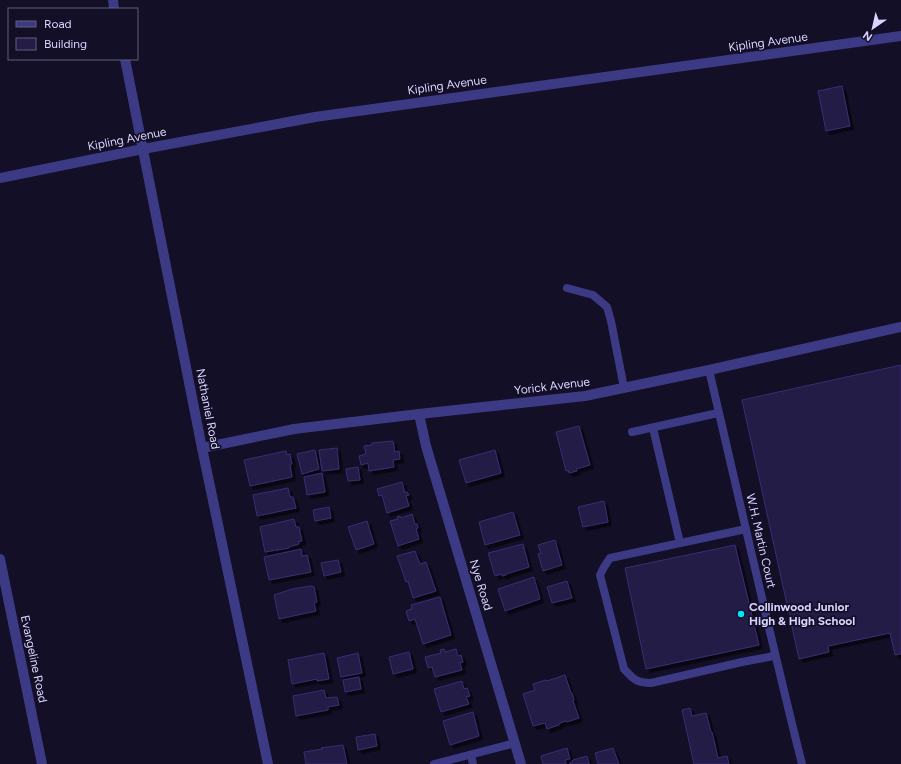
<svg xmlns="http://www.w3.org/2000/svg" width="901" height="764" font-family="Figtree,sans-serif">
<defs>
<filter id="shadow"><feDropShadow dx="3.5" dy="3.5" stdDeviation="0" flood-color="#0009"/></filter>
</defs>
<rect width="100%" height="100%" fill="#130f26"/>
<g fill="#241b47" stroke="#3b2d73" filter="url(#shadow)">
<polygon points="842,86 850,126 826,131 818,91"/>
<polygon points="901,365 901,654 895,655 890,633 828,646 829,652 799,659 742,400"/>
<polygon points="579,426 590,465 576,469 577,471 569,473 568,470 566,471 556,432"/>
<polygon points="393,441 395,452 399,451 400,459 393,460 394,467 369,471 368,463 361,465 359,456 366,454 364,446 372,445 372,443"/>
<polygon points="337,448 339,469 322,471 319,450"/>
<polygon points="315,450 319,469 302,474 297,454"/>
<polygon points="495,450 501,473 466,483 459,460"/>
<polygon points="286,451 287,455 290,454 292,464 290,464 292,477 250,486 244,460"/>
<polygon points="358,467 360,480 348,481 346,469"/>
<polygon points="322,473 325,492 307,495 304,477"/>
<polygon points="402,482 405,493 407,492 409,495 406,496 409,506 387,513 382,495 379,496 377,489"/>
<polygon points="288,488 290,497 293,497 296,508 257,516 253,495"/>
<polygon points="604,501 608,522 583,527 578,507"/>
<polygon points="329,507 331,518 315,521 313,510"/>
<polygon points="513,512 520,535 485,545 479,522"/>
<polygon points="412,514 415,524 417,524 418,528 416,529 419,539 398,546 390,521 398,519 397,517 400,516 401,518"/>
<polygon points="294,519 296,527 299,527 302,541 298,542 299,544 289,547 289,548 265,552 260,527"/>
<polygon points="367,521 374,544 356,550 348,527"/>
<polygon points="555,540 562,565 543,571 538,554 541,553 538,545"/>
<polygon points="523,544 529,567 506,574 506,575 502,576 502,574 495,576 488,553"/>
<polygon points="735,545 759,645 646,669 625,568"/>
<polygon points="301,549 302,556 307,555 311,572 269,580 264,557"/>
<polygon points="415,551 420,564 426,562 436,591 413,598 408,581 406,582 397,556"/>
<polygon points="338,560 341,572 324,576 321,563"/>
<polygon points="534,577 540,599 505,611 498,589"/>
<polygon points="567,581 572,598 552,603 547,587"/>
<polygon points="311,586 314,587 317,602 314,603 316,611 279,619 274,595 292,589"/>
<polygon points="440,597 451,635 423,644 415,619 409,621 406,611 412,609 411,605"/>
<polygon points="444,649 445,652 456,649 458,656 461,655 463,662 460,663 462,670 435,677 432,667 428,668 425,657 441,653 440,650"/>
<polygon points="409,652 413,669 393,674 389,657"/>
<polygon points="324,653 329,679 317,681 317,679 292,684 288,660"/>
<polygon points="358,653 362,673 341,677 337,658"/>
<polygon points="565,675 571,693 572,693 574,700 573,701 579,718 567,722 566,721 560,723 559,725 547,729 545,723 533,726 523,694 535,690 533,684 546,680 547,681"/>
<polygon points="359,677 361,689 345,692 343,680"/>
<polygon points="462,681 464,689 467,688 470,696 466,697 469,704 441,712 434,689"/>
<polygon points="324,690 326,698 337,697 339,705 328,707 328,710 296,716 293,696"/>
<polygon points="690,708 692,716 706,713 711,732 712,732 718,758 727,756 729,764 694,764 682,710"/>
<polygon points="473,712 479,736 450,745 443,721"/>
<polygon points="375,734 377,746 358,750 356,737"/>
<polygon points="343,745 347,764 306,764 304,752 322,749 321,748"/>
<polygon points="567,748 570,759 565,760 566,764 543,764 541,756"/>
<polygon points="613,748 619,764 598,764 595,753"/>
<polygon points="587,756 589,764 569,764 573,760"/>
</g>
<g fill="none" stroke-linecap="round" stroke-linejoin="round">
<g stroke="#3d3a85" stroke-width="8">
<polyline points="567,288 593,295 607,307 611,321 624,388"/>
<path d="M709,370c31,132 60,263 93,394"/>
<polyline points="653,428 680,543"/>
<polyline points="632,432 718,413"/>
<path d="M746,529l-136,29 -6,9 -4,8 24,94c9,10 13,14 27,14l91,-21 32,-6"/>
<polyline points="471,755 473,764"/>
<polyline points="434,764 515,743"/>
</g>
<g stroke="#3d3a85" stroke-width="10">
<polyline points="113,0 114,9"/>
<polyline points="125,59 202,448 268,764"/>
<polyline points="0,178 143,149 315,117 901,36"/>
<polyline points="419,414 426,446 521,764"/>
<polyline points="202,448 294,429 419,414 585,396 709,370 901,327"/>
<polyline points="0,559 42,764"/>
</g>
</g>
<circle fill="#00e5ff" stroke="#130f26" stroke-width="1.5" cx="741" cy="614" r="4"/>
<g text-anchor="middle" stroke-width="3.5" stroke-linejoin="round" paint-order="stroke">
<g font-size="12" fill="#d9d4ff" stroke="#130f26">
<text transform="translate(768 42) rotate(-8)" y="4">Kipling Avenue</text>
<text transform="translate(447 85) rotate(-8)" y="4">Kipling Avenue</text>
<text transform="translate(127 139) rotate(-11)" y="4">Kipling Avenue</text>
<text transform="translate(552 386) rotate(-7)" y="4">Yorick Avenue</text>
<text transform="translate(208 409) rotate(79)" y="4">Nathaniel Road</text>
<text transform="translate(761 541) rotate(77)" y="4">W.H. Martin Court</text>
<text transform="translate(481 585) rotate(73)" y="4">Nye Road</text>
<text transform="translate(34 659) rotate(78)" y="4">Evangeline Road</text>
</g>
<g font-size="12" font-weight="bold" fill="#d9d4ff" stroke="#130f26" text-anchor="start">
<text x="749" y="611">Collinwood Junior<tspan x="749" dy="14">High &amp; High School</tspan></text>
</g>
</g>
<rect x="8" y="8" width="130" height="52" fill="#130f26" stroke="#625e7d"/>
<rect x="16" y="21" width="20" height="6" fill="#3d3a85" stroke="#625e7d"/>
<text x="44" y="28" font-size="12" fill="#d9d4ff">Road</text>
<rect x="16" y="38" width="20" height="12" fill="#241b47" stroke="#625e7d"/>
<text x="44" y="48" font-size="12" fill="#d9d4ff">Building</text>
<g transform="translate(873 28) rotate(214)" stroke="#130f26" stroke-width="3" paint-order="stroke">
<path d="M0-3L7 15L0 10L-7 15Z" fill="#d9d4ff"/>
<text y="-6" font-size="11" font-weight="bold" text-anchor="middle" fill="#d9d4ff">N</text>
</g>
</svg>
